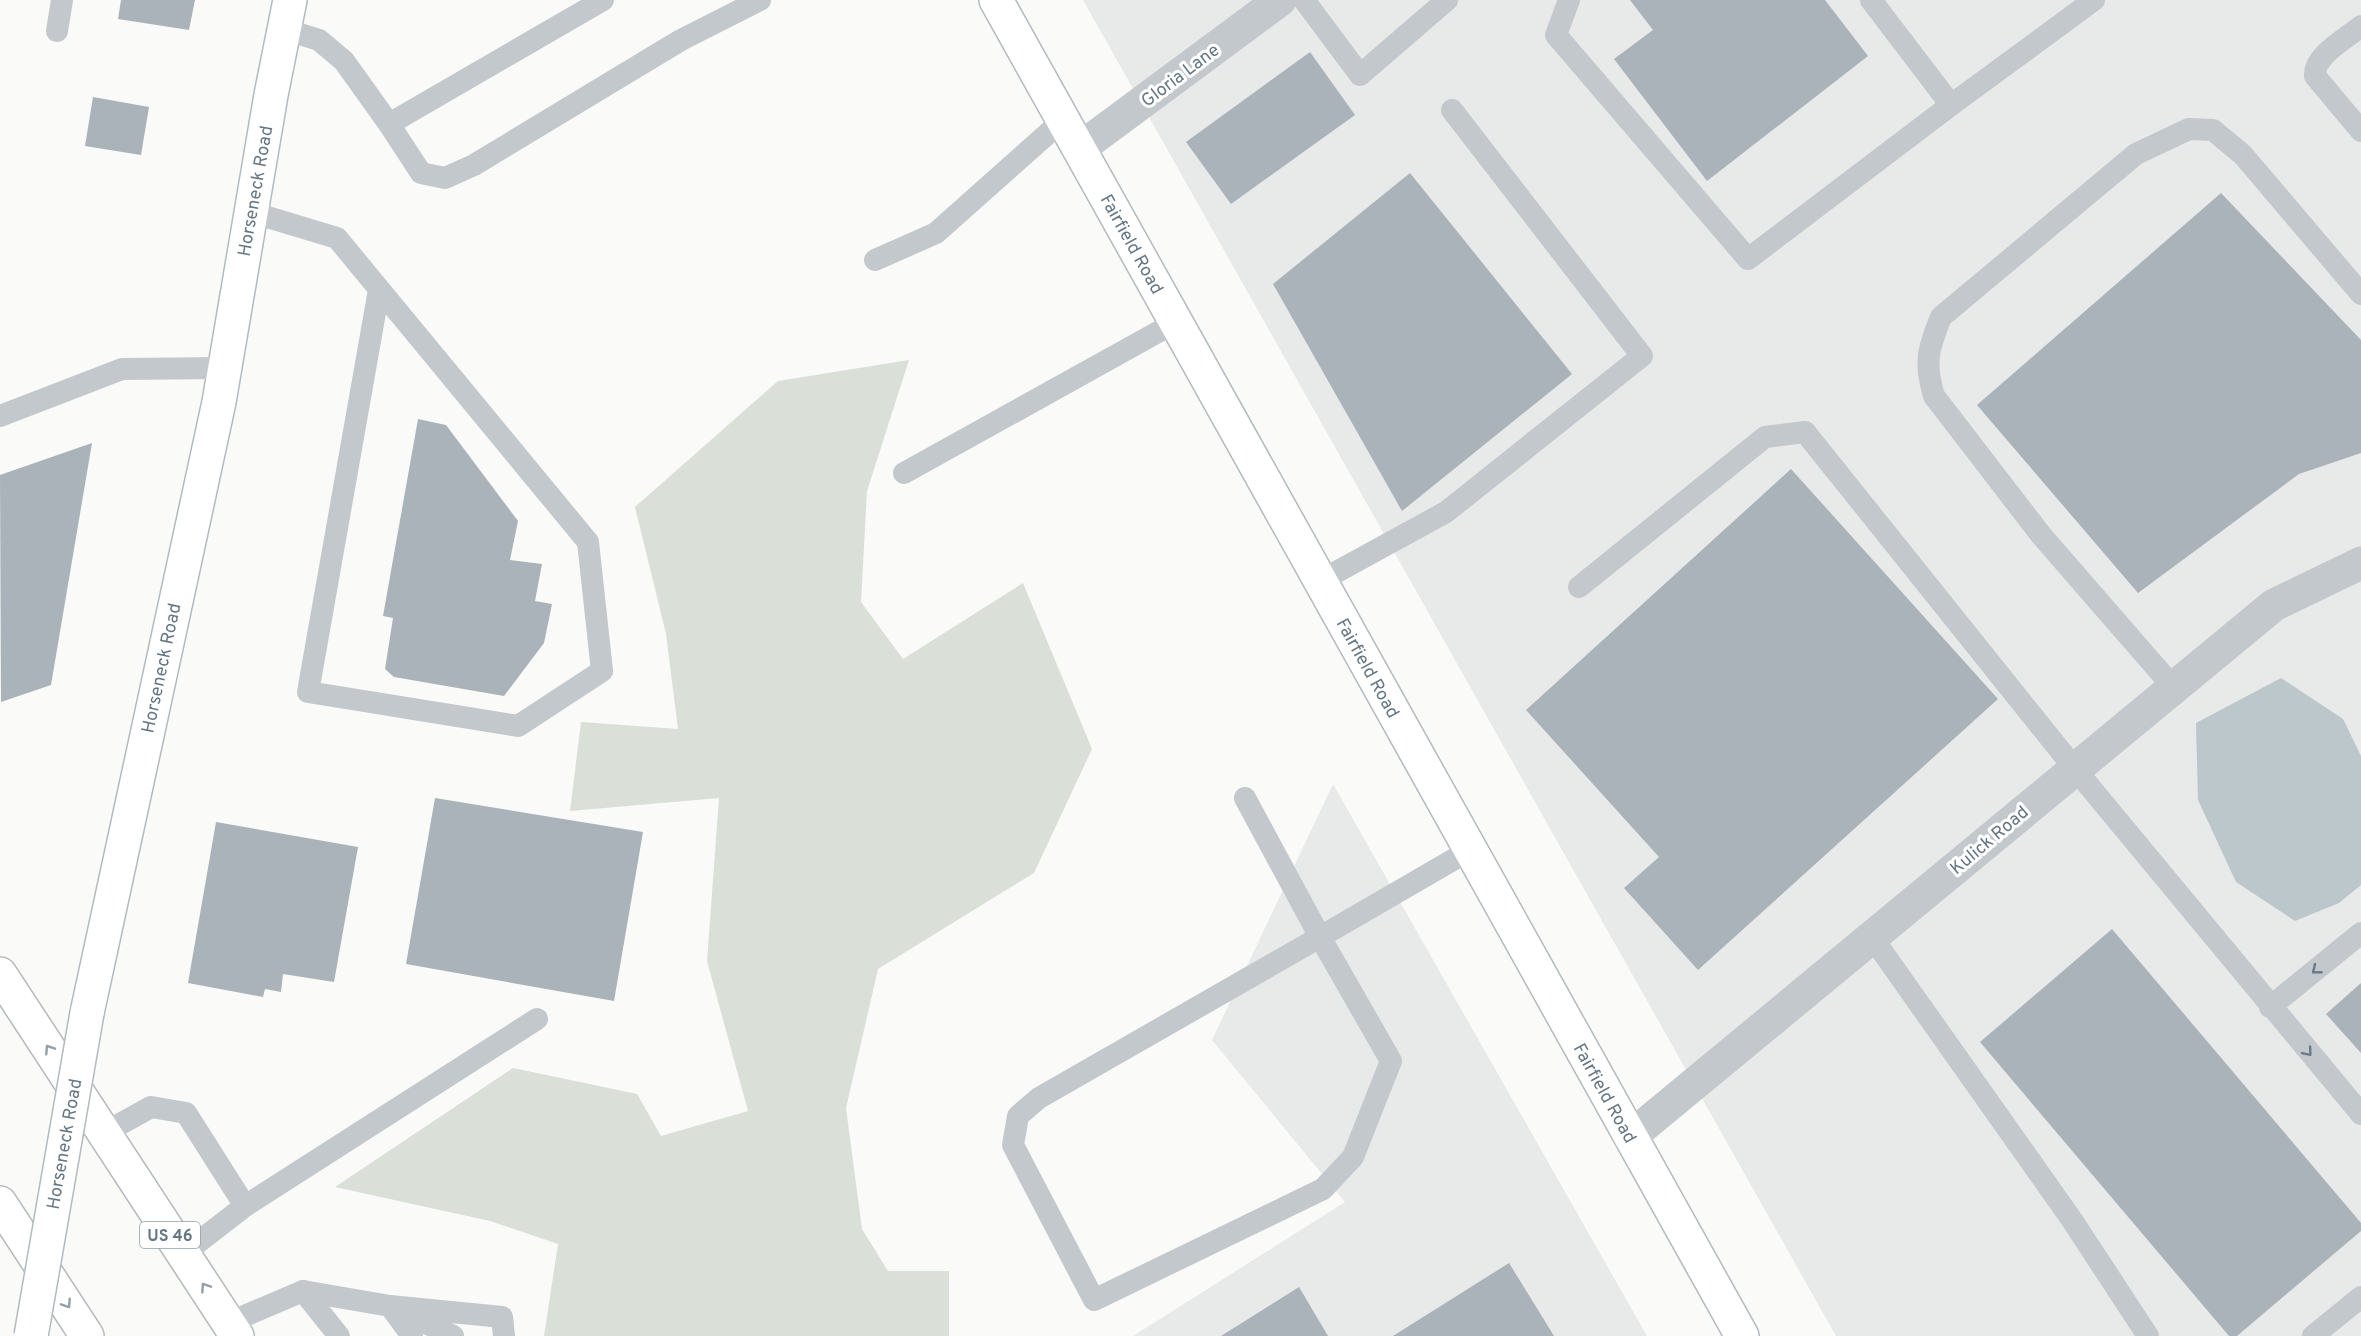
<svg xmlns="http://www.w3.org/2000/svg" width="2361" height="1336" font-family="Overpass,sans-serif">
<rect width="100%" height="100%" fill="#fafaf8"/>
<g fill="#e8e9e9">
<polygon points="1083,0 2361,0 2361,1336 1836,1336"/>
<polygon points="1333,784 1647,1336 1133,1336 1345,1202 1212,1040"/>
</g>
<polygon fill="#dadfd7" points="909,360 867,491 861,602 903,659 1023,583 1092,749 1034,873 878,969 846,1108 862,1229 888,1271 949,1271 949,1336 544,1336 558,1244 490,1221 335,1187 513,1068 637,1094 661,1136 748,1111 707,961 719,798 570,811 581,722 678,729 666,634 635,507 778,381"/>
<polygon fill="#bbc7cb" points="2281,678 2343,719 2361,756 2361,885 2339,903 2295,921 2236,882 2198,800 2196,723"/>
<g fill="#aab3b9">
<polygon points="121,0 195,0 189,30 118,19"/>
<polygon points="1630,0 1825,0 1868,56 1707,181 1614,59 1653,30"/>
<polygon points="1310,52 1355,115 1231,204 1186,142"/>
<polygon points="93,97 149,107 141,155 85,146"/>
<polygon points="1410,173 1572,374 1402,511 1273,284"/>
<polygon points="2221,193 2361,340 2361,453 2299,474 2138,593 1977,405"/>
<polygon points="418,419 446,425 518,521 510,560 542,564 535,601 552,604 544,643 504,696 394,677 385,669 393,618 383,616"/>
<polygon points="92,443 51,685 1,702 0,475"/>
<polygon points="1791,469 1998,699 1698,970 1624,888 1659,857 1526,710"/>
<polygon points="435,798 643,832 614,1001 406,964"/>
<polygon points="216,822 358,847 334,982 283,974 281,992 265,989 263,997 188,983"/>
<polygon points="2112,929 2361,1223 2361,1231 2237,1336 2229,1336 1980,1042"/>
<polygon points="2361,983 2361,1053 2326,1014"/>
<polygon points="1509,1263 1554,1336 1393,1336"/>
<polygon points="1299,1287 1328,1336 1221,1336"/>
</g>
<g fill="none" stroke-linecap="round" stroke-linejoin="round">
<defs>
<g id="secondary">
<polyline points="996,0 1742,1336"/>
<polyline points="87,1013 219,402 271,95 290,0"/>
</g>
<g id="highway">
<polyline points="0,974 237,1336"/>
<polyline points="0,1203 87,1336"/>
</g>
</defs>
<use href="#secondary" stroke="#b3babf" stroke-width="36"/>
<use href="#highway" stroke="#b4b9bd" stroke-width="36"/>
<g stroke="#c3c8cc" stroke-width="22">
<polyline points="603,0 389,124 421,173 445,178 474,165 681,40 760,0"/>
<polyline points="1304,0 1360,75 1447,0"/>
<polyline points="1569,0 1556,35 1748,259 1951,105"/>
<polyline points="1871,0 1951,105 2094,0"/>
<path d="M2361,26c-14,12 -48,30 -46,50l46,55"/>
<polyline points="284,29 319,40 344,61 389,124"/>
<polyline points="57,31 62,0"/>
<polyline points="251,212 337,238 588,542 602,671 518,726 308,692 379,290"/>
<polyline points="875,260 936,233 1063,120"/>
<polyline points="0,416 122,369 225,368"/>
<polyline points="904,473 1176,322"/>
<polyline points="1320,581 1446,512 1642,356 1452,110"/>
<polyline points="1579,587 1765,437 1805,432 2075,769 2361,1114"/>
<path d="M2174,688l-133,-153 -107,-139c-10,-33 -6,-47 7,-79l195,-163 53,-25 24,1 30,25 118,139"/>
<polyline points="1245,798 1320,937 1470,850"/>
<polygon points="1320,937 1391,1061 1353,1157 1323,1189 1094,1300 1013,1145 1018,1116 1039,1098"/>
<polyline points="1872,937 2072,1220 2148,1336"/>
<polyline points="2270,1007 2361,933"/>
<polyline points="104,1133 151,1107 186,1113 245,1206 183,1254"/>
<polyline points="245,1206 537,1019"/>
<polyline points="303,1291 339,1336"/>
<polyline points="390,1306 502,1317 504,1336"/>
<polyline points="405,1313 453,1336"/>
<polyline points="228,1323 303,1291 390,1306 412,1336"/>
<polyline points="2313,1336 2361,1297"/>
</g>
<g stroke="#c3c8cc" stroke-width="33">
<polyline points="1079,149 1280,0"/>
<polyline points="1630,1137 2274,605 2361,563"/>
</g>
<use href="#secondary" stroke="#fff" stroke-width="33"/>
<use href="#highway" stroke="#fff" stroke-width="33"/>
<defs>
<polyline id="secondary-bridge" points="31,1336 87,1013"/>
</defs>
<use href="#secondary-bridge" stroke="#b3babf" stroke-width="36" stroke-linecap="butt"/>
<use href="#secondary-bridge" stroke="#fff" stroke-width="33"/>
</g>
<defs><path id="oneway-chevron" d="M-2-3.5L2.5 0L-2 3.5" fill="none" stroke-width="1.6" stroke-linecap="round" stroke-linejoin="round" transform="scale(1.5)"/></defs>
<g stroke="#6a7a87">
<use href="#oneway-chevron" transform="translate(2316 970) rotate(141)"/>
<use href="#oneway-chevron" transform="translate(2308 1052) rotate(50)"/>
</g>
<g stroke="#939fa8">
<use href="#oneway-chevron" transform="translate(49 1049) rotate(-123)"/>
<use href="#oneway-chevron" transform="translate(205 1287) rotate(-124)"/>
<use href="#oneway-chevron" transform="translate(67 1304) rotate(57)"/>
</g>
<g text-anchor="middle" stroke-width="6" stroke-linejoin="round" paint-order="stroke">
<rect fill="#fff" stroke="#939fa8" stroke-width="1.5" x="140" y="1222" width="60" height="26" rx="4.5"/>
<g font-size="16" font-weight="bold" fill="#657683">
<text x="170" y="1241">US 46</text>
</g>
<g font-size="18" fill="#657683" stroke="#fff">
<text transform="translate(1180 75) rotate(-37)" y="6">Gloria Lane</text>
<text transform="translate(255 191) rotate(-80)" y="6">Horseneck Road</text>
<text transform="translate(1132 244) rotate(61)" y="6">Fairfield Road</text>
<text transform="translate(161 668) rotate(-78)" y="6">Horseneck Road</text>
<text transform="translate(1368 668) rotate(61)" y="6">Fairfield Road</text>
<text transform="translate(1989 840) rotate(-40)" y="6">Kulick Road</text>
<text transform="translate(1605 1093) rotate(61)" y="6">Fairfield Road</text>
<text transform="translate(64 1144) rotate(-80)" y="6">Horseneck Road</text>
</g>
</g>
</svg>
